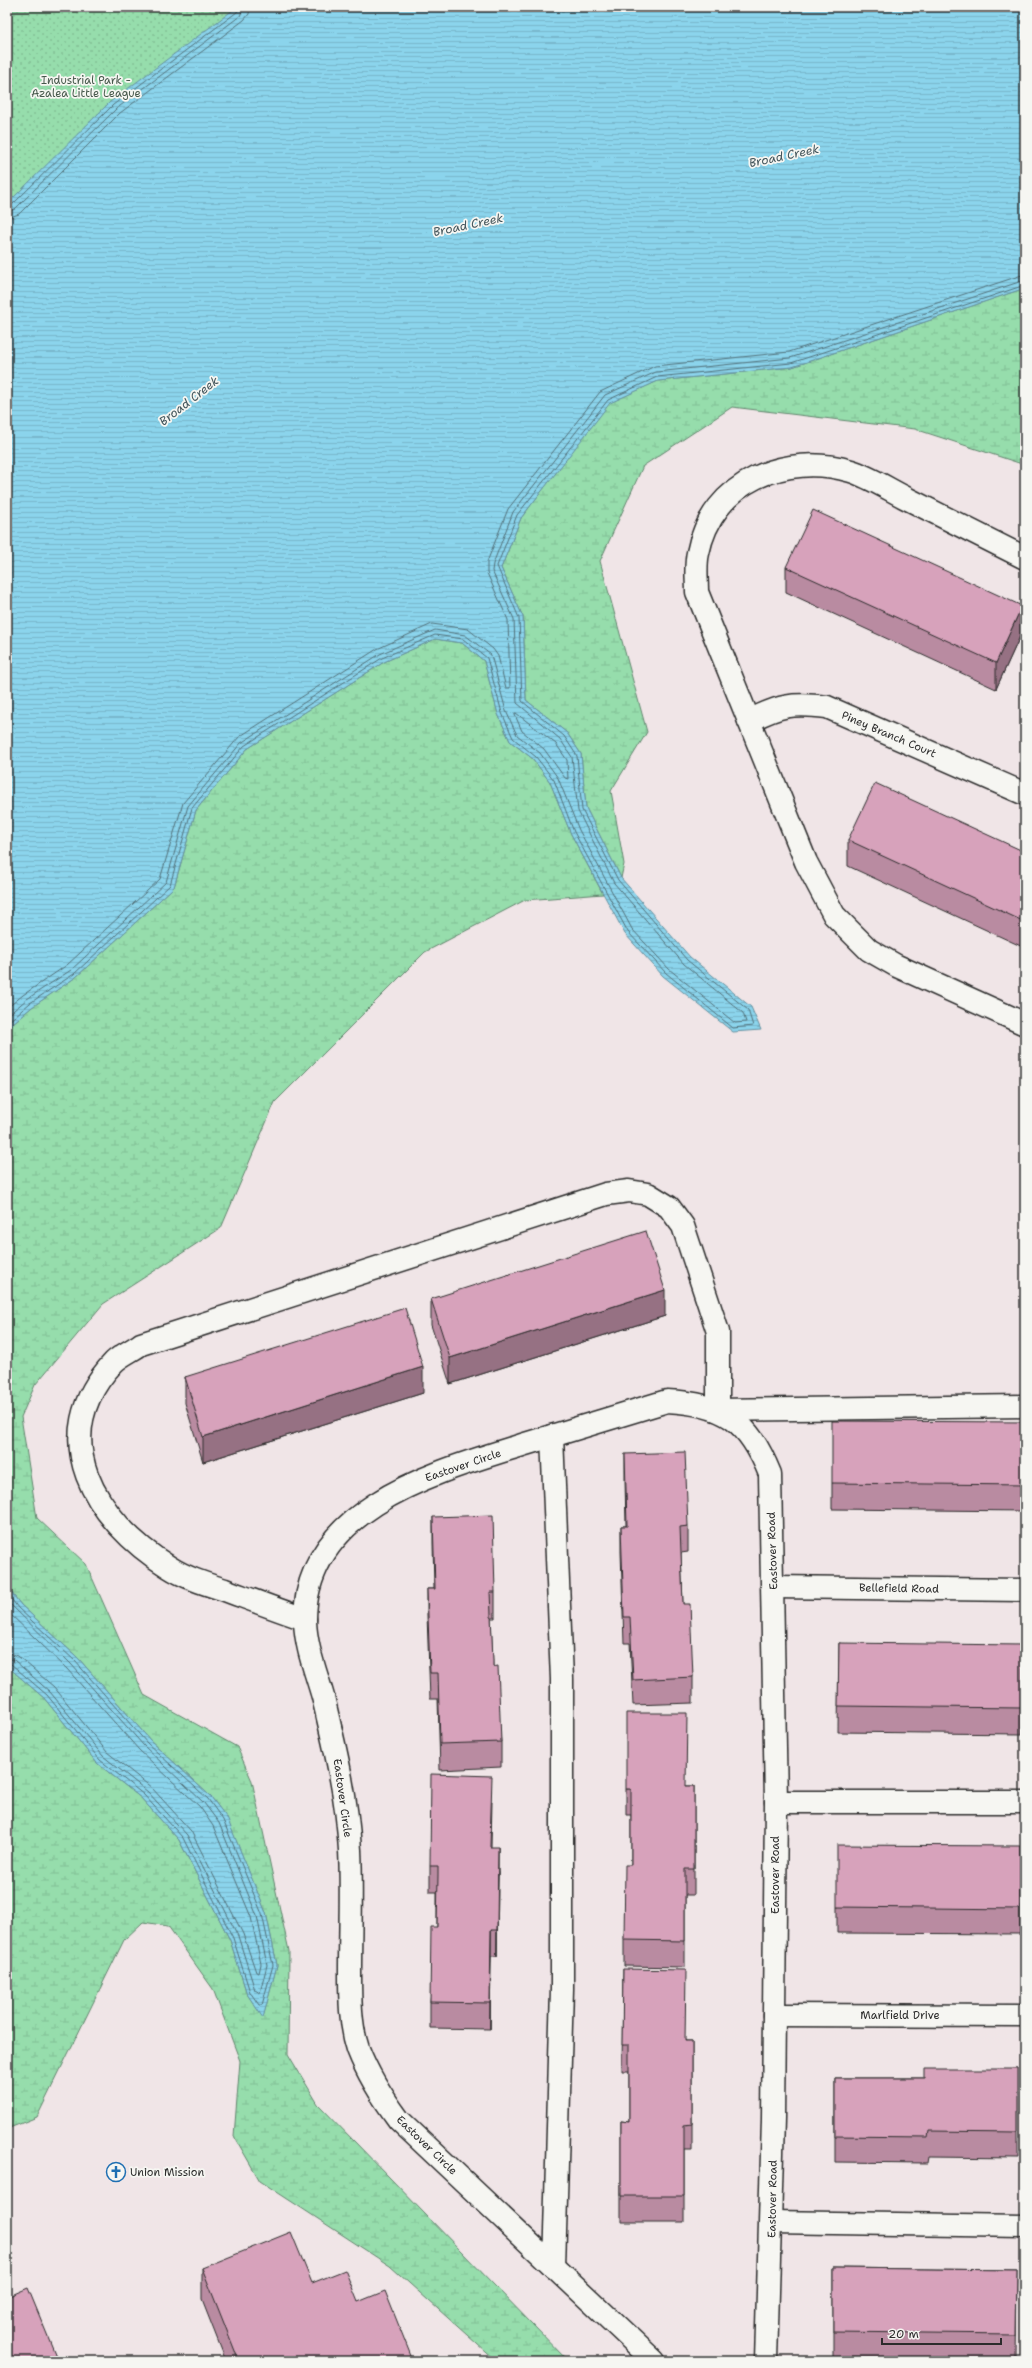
<svg xmlns="http://www.w3.org/2000/svg" width="1032" height="2368" font-family="'Shantell Sans',sans-serif">
<defs>
<pattern id="wetland-marsh" width="20" height="14" patternUnits="userSpaceOnUse"><rect width="20" height="14" fill="#96ddac"/><path d="M1 5h8M5 5V1M11 12h8M15 12V8" fill="none" stroke="#81be94"/></pattern>
<pattern id="park-dots" width="8" height="8" patternUnits="userSpaceOnUse"><rect width="8" height="8" fill="#96ddac"/><path d="M2 2h.1M6 6h.1" fill="none" stroke="#81be94" stroke-width="1.8" stroke-linecap="round"/></pattern>
<pattern id="water-rules" width="6" height="5" patternUnits="userSpaceOnUse"><rect width="6" height="5" fill="#8bd4ec"/><path d="M0 2.5h6" fill="none" stroke="#78b6cb"/></pattern>
</defs>
<rect width="100%" height="100%" fill="#f0e5e7"/>
<filter id="ink" filterUnits="userSpaceOnUse"><feTurbulence type="fractalNoise" baseFrequency=".025" numOctaves="2"/><feDisplacementMap in="SourceGraphic" scale="8" xChannelSelector="R" yChannelSelector="G"/><feConvolveMatrix kernelMatrix="1 2 1 2 8 2 1 2 1" color-interpolation-filters="sRGB"/></filter>
<g filter="url(#ink)">
<g fill="url(#wetland-marsh)" stroke="#60846c">
<polygon points="1025,288 1025,465 915,429 732,407 643,466 600,561 647,732 611,791 624,864 621,878 586,808 581,754 567,733 526,700 523,617 501,568 521,518 609,403 658,381 792,367"/>
<polygon points="435,639 462,643 484,661 498,714 510,741 533,759 550,782 571,834 603,894 525,900 425,952 275,1102 221,1228 103,1304 35,1385 21,1417 37,1518 86,1564 144,1695 237,1747 252,1781 289,1951 288,2054 318,2104 568,2361 496,2361 390,2266 260,2181 234,2136 240,2061 213,1989 168,1926 143,1922 124,1940 37,2117 7,2129 7,1666 44,1698 97,1763 141,1798 179,1840 230,1940 247,1994 263,2017 277,1965 266,1913 227,1819 211,1797 150,1740 78,1658 21,1605 7,1587 7,1028 32,1007 76,977 174,887 196,810 247,749 384,662"/>
</g>
<polygon fill="url(#park-dots)" stroke="#60846c" points="7,7 309,7 7,252"/>
<g fill="url(#water-rules)" stroke="#65909f">
<polygon points="237,7 1025,7 1025,288 792,367 658,381 610,403 521,518 501,568 523,617 526,700 567,733 581,754 586,808 621,878 690,957 751,1007 761,1030 733,1032 663,976 625,934 571,834 550,782 533,759 510,741 498,714 484,661 462,643 435,639 384,662 247,749 196,810 174,887 76,977 32,1007 7,1028 7,204 110,102"/>
<polygon points="7,1587 21,1605 78,1658 150,1740 211,1797 227,1818 266,1913 277,1965 263,2018 247,1994 230,1940 179,1840 141,1798 97,1763 44,1698 7,1666"/>
</g>
<g fill="none" stroke-linecap="round" stroke-linejoin="round">
<g stroke="#516f78" stroke-width="1">
<polyline points="7,207 12,205 113,105 237,12 239,7"/>
<polyline points="7,212 15,209 116,109 240,16 244,7"/>
<polyline points="7,218 19,214 120,113 244,20 249,14 250,7"/>
<polygon points="516,713 556,744 567,760 568,779 565,778 544,749 522,731 515,715"/>
<polyline points="7,1008 23,995 67,965 160,879 183,803 239,737 377,649 432,624 468,629 493,649 498,656 506,688 510,688 508,620 487,573 487,562 508,509 600,392 655,366 789,352 1025,274"/>
<polyline points="7,1016 27,999 71,970 166,882 188,806 241,743 380,654 435,630 465,635 491,655 506,711 517,735 540,753 558,778 579,830 632,929 669,969 735,1023 746,1022 743,1013 684,964 614,883 578,811 572,757 560,739 517,703 514,619 492,571 493,564 513,512 605,395 656,372 790,358 1025,280"/>
<polyline points="7,1023 30,1003 74,974 170,885 192,808 244,746 382,658 435,635 463,639 487,658 502,713 513,738 536,757 554,780 574,832 628,932 666,973 733,1028 753,1026 748,1010 687,960 618,880 582,810 577,756 564,736 522,701 519,618 497,566 517,515 608,400 657,377 791,363 1025,285"/>
<polyline points="7,1593 18,1608 75,1661 147,1743 208,1799 223,1820 262,1914 273,1965 262,2005 259,2005 250,1992 233,1938 183,1838 144,1795 100,1760 47,1695 11,1664 7,1663"/>
<polyline points="7,1601 71,1664 144,1746 204,1803 219,1823 257,1916 267,1965 260,1993 255,1990 238,1936 187,1835 148,1792 103,1756 50,1692 14,1660 7,1658"/>
<polyline points="7,1611 67,1669 139,1750 200,1807 213,1826 251,1917 261,1964 259,1973 256,1972 243,1934 191,1831 152,1788 107,1752 54,1687 18,1656 7,1652"/>
</g>
<defs>
<g id="minor">
<path d="M1025,558c-40,-20 -80,-40 -119,-60 -18,-9 -36,-21 -55,-27 -65,-19 -139,10 -153,82 -3,12 -1,27 -1,39l109,270 28,53 35,35 28,16 128,58"/>
<path d="M749,721c31,-16 43,-18 78,-14l198,87"/>
<polyline points="718,1410 1025,1406"/>
<polyline points="552,1436 562,1679 562,1989 554,2267"/>
<polyline points="773,1587 1025,1590"/>
<path d="M305,1619c-27,-9 -53,-19 -80,-29 -19,-6 -39,-12 -56,-23 -74,-46 -126,-130 -55,-205 7,-7 19,-12 27,-18l465,-150 23,-3 19,3 21,13 14,19 35,106v78"/>
<polyline points="776,1802 1025,1802"/>
<polyline points="774,2015 1025,2016"/>
<polyline points="771,2222 1025,2226"/>
<path d="M654,2361l-255,-241c-17,-23 -31,-45 -41,-71 -8,-24 -8,-52 -8,-78 0,-40 2,-81 0,-121 -3,-53 -15,-103 -27,-153 -7,-25 -17,-49 -18,-76 -1,-113 131,-149 217,-176 48,-15 97,-29 145,-44 58,3 81,19 103,73l6,328 -3,317 -7,242"/>
</g>
</defs>
<use href="#minor" stroke="#2b2b2b" stroke-width="25"/>
<use href="#minor" stroke="#f6f6f2" stroke-width="22"/>
</g>
<g fill="#b98ba1" stroke="#2b2b2b">
<polygon points="786,567 1022,632 996,689 786,592"/>
<polygon points="848,840 1025,852 1025,948 848,866"/>
<polygon points="431,1299 665,1316 450,1384 431,1325"/>
<polygon points="185,1377 423,1393 203,1462 185,1403"/>
<polygon points="1025,1422 1025,1511 832,1509 832,1483"/>
<polygon points="625,1454 688,1526 688,1552 681,1553 683,1604 693,1677 693,1703 633,1705 630,1643 624,1643 621,1552 621,1526 626,1526 625,1480"/>
<polygon points="433,1517 495,1592 495,1618 491,1618 493,1667 501,1742 501,1767 440,1770 438,1699 430,1699 427,1615 427,1589 434,1589 433,1543"/>
<polygon points="839,1643 1023,1671 1022,1734 838,1732"/>
<polygon points="686,1786 694,1786 694,1895 685,1895 685,1967 624,1966 624,1940 631,1865 631,1815 626,1815 626,1789"/>
<polygon points="492,1801 491,1847 498,1872 497,1956 491,1956 490,2029 430,2028 430,2002 437,1927 437,1892 430,1892 430,1866"/>
<polygon points="1020,1872 1020,1934 837,1933 837,1907"/>
<polygon points="623,1969 686,2041 692,2041 692,2150 684,2150 684,2222 621,2222 621,2121 629,2122 629,2071 622,2071"/>
<polygon points="1018,2069 1018,2158 929,2157 928,2163 835,2162 835,2078 925,2078"/>
<polygon points="202,2268 312,2283 358,2302 413,2361 226,2361 202,2300"/>
<polygon points="833,2268 1017,2270 1016,2359 833,2358"/>
</g>
<g fill="#967183" stroke="#2b2b2b">
<polygon points="1022,606 1022,632 996,689 996,663"/>
<polygon points="665,1290 665,1316 450,1384 450,1358"/>
<polygon points="423,1367 423,1393 203,1462 203,1437"/>
<polygon points="498,1847 498,1872 497,1956 497,1930"/>
<polygon points="491,1930 491,1956 490,2029 490,2003"/>
</g>
<g fill="#d7a2bb" stroke="#2b2b2b">
<polygon points="813,510 1022,606 996,663 786,567"/>
<polygon points="875,783 1025,852 1025,922 848,840"/>
<polygon points="646,1231 665,1290 450,1358 431,1299"/>
<polygon points="405,1308 423,1367 203,1437 185,1377"/>
<polygon points="832,1421 1025,1422 1025,1485 832,1483"/>
<polygon points="685,1452 688,1526 680,1527 683,1604 690,1604 693,1677 633,1680 630,1617 624,1617 621,1526 627,1526 625,1454"/>
<polygon points="493,1515 495,1592 490,1592 493,1660 493,1667 498,1666 501,1742 440,1744 438,1673 430,1673 427,1589 435,1589 433,1517"/>
<polygon points="839,1643 1023,1645 1022,1708 838,1706"/>
<polygon points="626,1713 687,1713 686,1786 694,1786 694,1869 685,1869 685,1941 624,1940 625,1865 631,1865 631,1789 626,1789"/>
<polygon points="431,1774 492,1776 490,1847 498,1847 497,1930 491,1930 490,2003 430,2002 431,1927 437,1927 438,1875 438,1866 430,1866"/>
<polygon points="837,1845 1020,1846 1020,1909 837,1907"/>
<polygon points="623,1969 686,1970 685,2041 692,2041 692,2124 684,2125 684,2196 621,2196 621,2121 629,2122 629,2045 622,2045"/>
<polygon points="925,2069 1018,2069 1018,2132 929,2131 928,2137 835,2136 835,2078 925,2078"/>
<polygon points="291,2232 312,2283 345,2270 358,2302 385,2291 413,2361 239,2361 202,2268"/>
<polygon points="833,2268 1017,2270 1016,2334 833,2332"/>
<polygon points="28,2288 58,2361 7,2361 7,2297"/>
</g>
</g>
<defs>
<symbol id="church-ring" viewBox="-11 -11 22 22"><circle r="9.5" fill="#f6f6f2" stroke="#1f6fb2" stroke-width="1.5"/><path d="M-1.2-6h2.4v3.5h3.3v2.4h-3.3V6h-2.4V-.1h-3.3v-2.4h3.3Z" fill="#1f6fb2"/></symbol>
</defs>
<g fill-rule="evenodd">
<use href="#church-ring" x="105" y="2161" width="22" height="22"/>
</g>
<g text-anchor="middle" stroke-width="3.5" stroke-linejoin="round" paint-order="stroke">
<g font-size="11" fill="#46584b" stroke="#f6f6f2">
<text x="86" y="84">Industrial Park -<tspan x="86" dy="13">Azalea Little League</tspan></text>
</g>
<g font-size="11" fill="#2b2b2b" stroke="#f6f6f2">
<text transform="translate(889 734) rotate(23)" y="4">Piney Branch Court</text>
<text transform="translate(463 1465) rotate(-19)" y="4">Eastover Circle</text>
<text transform="translate(772 1551) rotate(-92)" y="4">Eastover Road</text>
<text transform="translate(899 1588) rotate(1)" y="4">Bellefield Road</text>
<text transform="translate(343 1798) rotate(82)" y="4">Eastover Circle</text>
<text transform="translate(775 1875) rotate(-90)" y="4">Eastover Road</text>
<text x="900" y="2019">Marlfield Drive</text>
<text transform="translate(427 2145) rotate(44)" y="4">Eastover Circle</text>
<text transform="translate(772 2199) rotate(-89)" y="4">Eastover Road</text>
</g>
<g font-size="11" fill="#2b2b2b" stroke="#f6f6f2" text-anchor="start">
<text x="130" y="2176">Union Mission</text>
</g>
<g font-size="12" font-style="italic" fill="#43555b" stroke="#f6f6f2">
<text transform="translate(784 156) rotate(-12)" y="4">Broad Creek</text>
<text transform="translate(468 225) rotate(-12)" y="4">Broad Creek</text>
<text transform="translate(189 401) rotate(-38)" y="4">Broad Creek</text>
</g>
</g>
<rect width="1032" height="2368" fill="none" stroke="#f6f6f2" stroke-width="24"/>
<rect x="12" y="12" width="1008" height="2344" fill="none" stroke="#2b2b2b" stroke-width="1.5" filter="url(#ink)"/>
<path d="M882 2338v6h119v-6" fill="none" stroke="#2b2b2b" stroke-width="2"/>
<text x="888" y="2338" font-size="12" fill="#2b2b2b" stroke="#f6f6f2" stroke-width="3" paint-order="stroke">20 m</text>
</svg>
